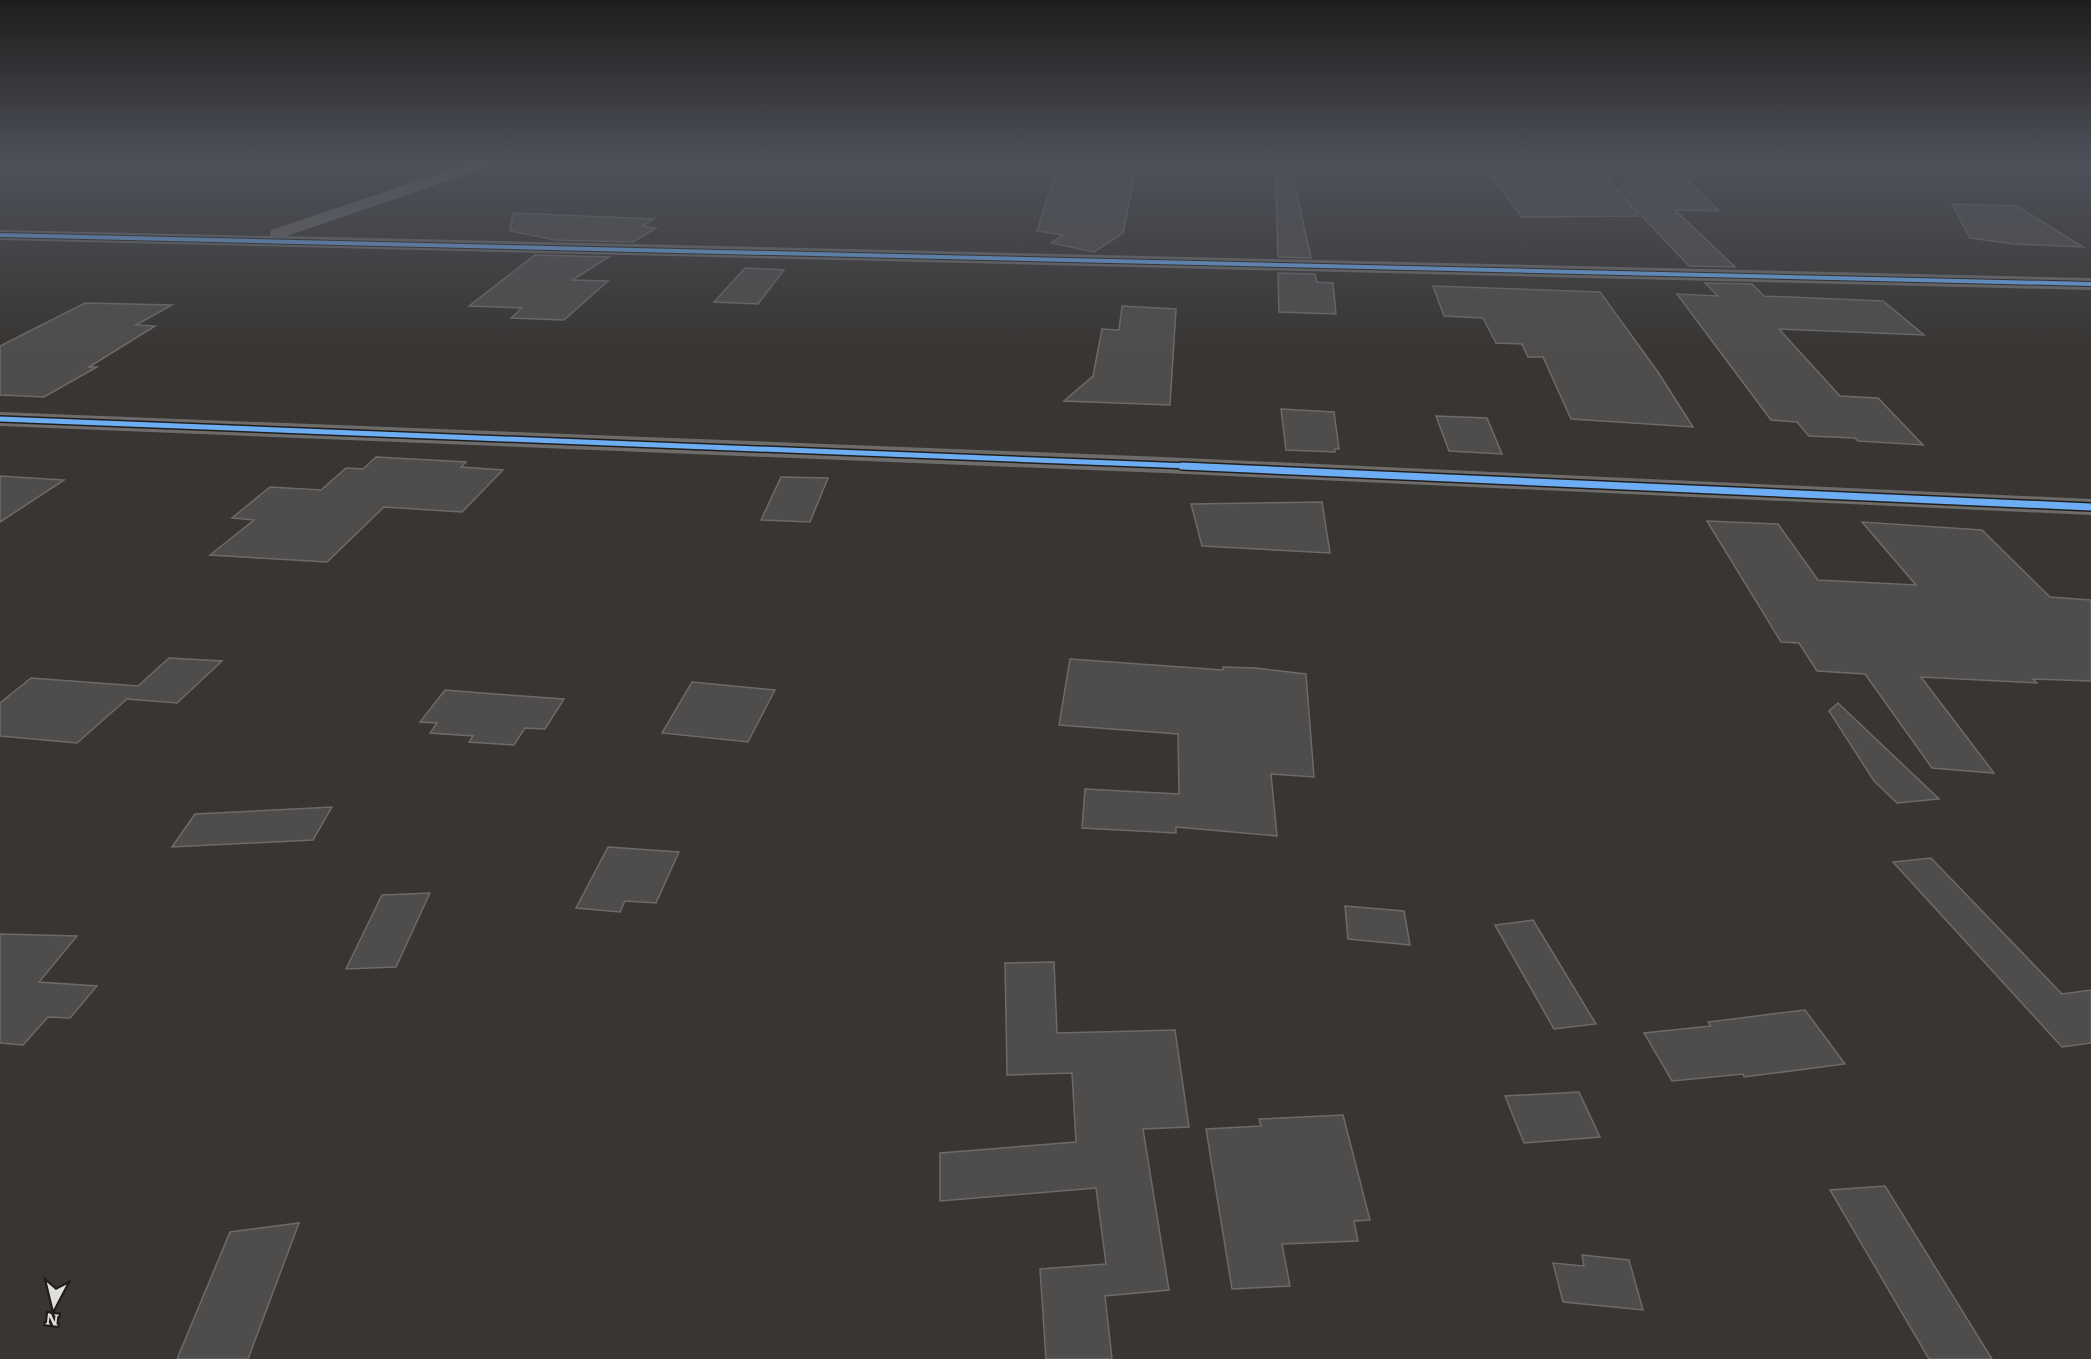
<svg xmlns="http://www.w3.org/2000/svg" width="2091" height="1359" font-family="Literata,serif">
<rect width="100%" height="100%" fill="#383532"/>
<g fill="#4f4d4c" stroke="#6d6a6a" stroke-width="1.5">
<polygon points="1059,163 1135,163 1133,182 1123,233 1094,252 1051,243 1063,235 1037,231"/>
<polygon points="1290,163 1311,258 1278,257 1275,165"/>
<polygon points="1482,163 1598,165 1618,191 1637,172 1642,177 1642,163 1670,163 1719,211 1675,210 1735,267 1689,266 1622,195 1638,216 1522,217"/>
<polygon points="1952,204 2017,206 2083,247 2014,244 1970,238"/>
<polygon points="513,213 654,219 642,226 656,228 633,242 555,240 510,231"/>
<polygon points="535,255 609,257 572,280 608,281 564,320 511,318 522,308 469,306"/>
<polygon points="745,268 784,270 758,304 714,302"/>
<polygon points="1278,273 1315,274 1317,282 1333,283 1336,314 1279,312"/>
<polygon points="1705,283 1752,284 1764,296 1883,301 1924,335 1779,329 1840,396 1878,398 1923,445 1858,441 1855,438 1809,436 1797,422 1771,420 1677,294 1718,296"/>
<polygon points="1433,286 1600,292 1658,372 1693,427 1571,419 1543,357 1528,357 1522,344 1496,343 1483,318 1444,316"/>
<polygon points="85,303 172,305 136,325 155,326 89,367 97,367 44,397 0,395 0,346"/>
<polygon points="1122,306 1176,309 1170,405 1064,401 1093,376 1102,329 1119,330"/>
<polygon points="1281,409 1334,412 1339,449 1335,449 1335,452 1286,450"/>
<polygon points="1436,416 1487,418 1502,454 1449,451"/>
<polygon points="376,457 466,462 461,467 503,470 462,512 384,507 327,562 210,555 254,520 232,518 270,487 321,490 346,468 363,469"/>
<polygon points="0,476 64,480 0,522"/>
<polygon points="781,477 828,478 810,522 761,520"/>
<polygon points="1322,502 1330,553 1202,546 1191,504"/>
<polygon points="1707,521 1778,524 1818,580 1916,585 1862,522 1982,530 2050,597 2091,600 2091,681 2033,679 2037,683 1921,677 1994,773 1932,768 1865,674 1817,671 1799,643 1781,642"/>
<polygon points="169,658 222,661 177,703 127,699 77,743 0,736 0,703 31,678 138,686"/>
<polygon points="1070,659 1223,670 1223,667 1256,668 1306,674 1314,777 1271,774 1277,836 1176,827 1176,833 1082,828 1085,789 1179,794 1178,734 1059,725"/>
<polygon points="692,682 775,690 748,742 662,733"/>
<polygon points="445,690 495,694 564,699 545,729 525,728 514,745 469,742 473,736 430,733 437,723 420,722"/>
<polygon points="1838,703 1939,799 1897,803 1874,781 1829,711"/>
<polygon points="332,807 313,840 172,847 195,814"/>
<polygon points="608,847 679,852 656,903 625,901 620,912 576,908"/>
<polygon points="1931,858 2062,994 2091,990 2091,1043 2062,1047 1893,862"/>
<polygon points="430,893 396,967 346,969 382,895"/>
<polygon points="1345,906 1404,911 1410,945 1348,939"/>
<polygon points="1533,920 1596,1024 1554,1029 1495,925"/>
<polygon points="0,934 77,936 39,982 97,986 70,1018 48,1017 23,1045 0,1043"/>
<polygon points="1054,962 1057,1033 1175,1030 1189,1127 1143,1129 1169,1290 1105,1296 1112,1359 1046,1359 1040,1269 1106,1264 1096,1188 940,1201 940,1153 1076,1142 1072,1073 1007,1075 1005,963"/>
<polygon points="1805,1010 1845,1064 1744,1077 1743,1074 1672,1081 1644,1033 1711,1026 1708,1022"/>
<polygon points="1579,1092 1600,1137 1524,1143 1505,1096"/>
<polygon points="1343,1115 1370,1220 1354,1221 1358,1241 1282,1244 1290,1286 1232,1289 1206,1129 1261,1126 1259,1119"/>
<polygon points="1885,1186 1992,1359 1929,1359 1830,1190"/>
<polygon points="299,1223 248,1359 177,1359 230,1232"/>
<polygon points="1582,1255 1629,1260 1643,1310 1563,1302 1553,1263 1584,1266"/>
</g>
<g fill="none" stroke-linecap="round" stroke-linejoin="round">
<g fill="#6e6c6b" fill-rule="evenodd">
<polygon points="471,163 494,163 491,166 287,236 2091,278 2091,290 0,240 0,230 270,236 271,230"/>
<polygon points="0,412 1163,457 2091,499 2091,515 1163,473 0,426"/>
</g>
<defs>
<polyline id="cycleway-far2" points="0,235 2091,284"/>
<polyline id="cycleway-far1" points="0,419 1215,467"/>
<polyline id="cycleway" points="1182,466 2091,507"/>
</defs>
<use href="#cycleway-far2" stroke="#201e1b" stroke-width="6"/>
<use href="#cycleway-far1" stroke="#201e1b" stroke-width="8"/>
<use href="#cycleway" stroke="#201e1b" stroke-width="10"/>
<use href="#cycleway-far2" stroke="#6dadf4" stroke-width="4"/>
<use href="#cycleway-far1" stroke="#6dadf4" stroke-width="5"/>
<use href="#cycleway" stroke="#6dadf4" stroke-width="7"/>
</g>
<linearGradient id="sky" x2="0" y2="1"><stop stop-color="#1f1d1c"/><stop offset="0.46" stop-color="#4d515a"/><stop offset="1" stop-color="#4d515a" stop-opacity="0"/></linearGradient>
<rect width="2091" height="353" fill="url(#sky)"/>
<g transform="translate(54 1305) rotate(187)" stroke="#201e1b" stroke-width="4.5" paint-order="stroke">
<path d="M0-4.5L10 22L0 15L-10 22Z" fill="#e0deda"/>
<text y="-9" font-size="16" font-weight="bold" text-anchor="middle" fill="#e0deda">N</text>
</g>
</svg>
